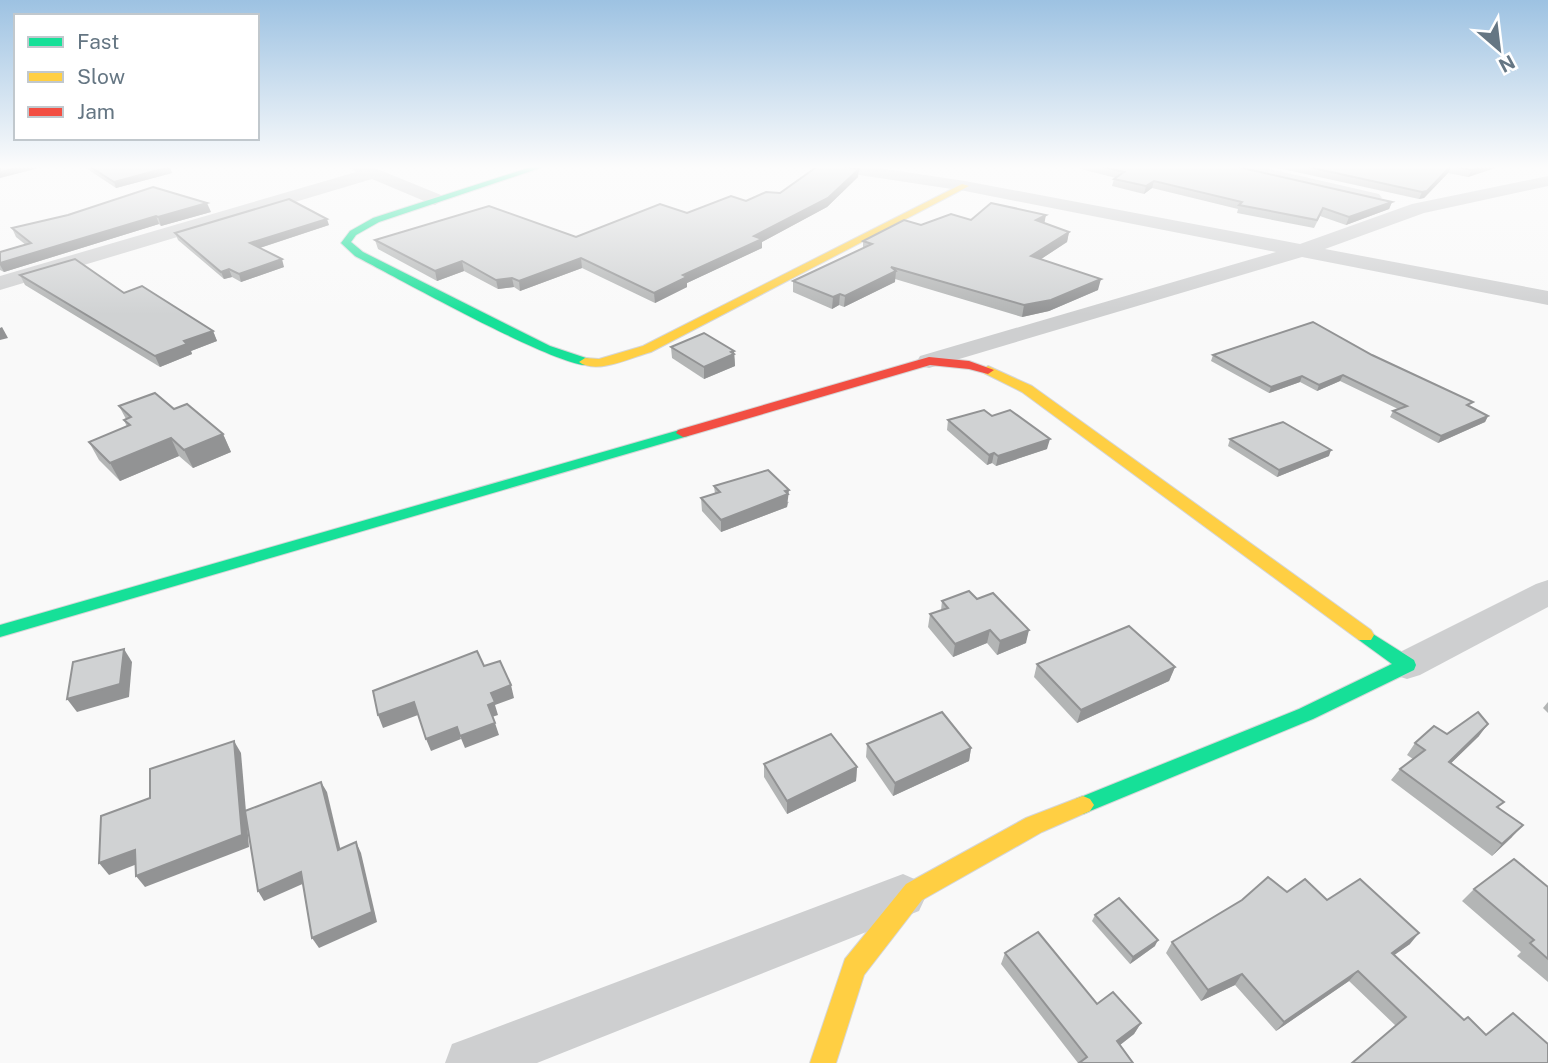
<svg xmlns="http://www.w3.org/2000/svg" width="1548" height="1063" font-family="'Public Sans',sans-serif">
<rect width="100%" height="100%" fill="#f9f9f9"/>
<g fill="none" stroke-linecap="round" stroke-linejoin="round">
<defs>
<g id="fast">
<path d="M534,166h12l-167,56 -23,13 -5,7 12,10 187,94 39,13v6c-29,4 -197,-90 -234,-109l-14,-13 9,-12 23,-13z"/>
<polygon points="683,429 688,430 690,433 688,436 0,637 0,625"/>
<polygon points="1365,629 1414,660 1416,665 1414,670 1313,719 1090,811 1083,814 1076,811 1072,805 1076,799 1299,709 1392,664 1359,640 1356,635 1359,630"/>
</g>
<g id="slow">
<path d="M962,184l7,2 -318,166c-19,5 -54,23 -72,10l6,-4 14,1 44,-13z"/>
<polygon points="988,366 1032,386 1371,630 1374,635 1371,640 1359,640 1022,392 984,373 982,370"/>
<polygon points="1083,796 1090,799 1094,805 1090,811 1042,832 922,900 864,975 836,1063 810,1063 845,959 906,884 1026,818"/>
</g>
<polygon id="jam" points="929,357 969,361 994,370 988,374 969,369 930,365 688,436 683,437 676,433 678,430"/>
</defs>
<use href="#fast" stroke="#d5d6d7" stroke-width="2"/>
<use href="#slow" stroke="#d5d6d7" stroke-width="2"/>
<use href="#jam" stroke="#d5d6d7" stroke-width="2"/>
<g fill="#cecfd0" fill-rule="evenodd">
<polygon points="348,166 370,166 441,195 444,199 435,205 429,203 372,179 0,290 0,276 356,172"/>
<polygon points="824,166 866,166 965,181 1300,244 1412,204 1548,176 1548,186 1424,213 1325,249 1548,291 1548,305 1302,257 929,368 920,366 917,361 920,356 1276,252 965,191 833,171"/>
<polygon points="1228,166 1257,166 1379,194 1382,198 1373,203 1230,170"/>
<polygon points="1548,580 1548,607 1420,675 1407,679 1394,675 1389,665 1394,655 1536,584"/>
<polygon points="903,874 919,881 926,896 919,911 537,1063 445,1063 452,1044 471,1037"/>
</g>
<use href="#fast" fill="#16e098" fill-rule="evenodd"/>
<use href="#slow" fill="#ffcf43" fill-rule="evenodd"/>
<use href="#jam" fill="#f24e42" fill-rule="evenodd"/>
</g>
<g fill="#b3b5b5">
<polygon points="83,166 168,166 170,167 172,173 116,188"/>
<polygon points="1082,166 1234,166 1392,202 1389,209 1346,225 1320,216 1314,228 1237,213 1238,209 1152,188 1144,194 1112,186 1114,179 1116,178 1081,169"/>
<polygon points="1269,166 1501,166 1468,177 1448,173 1424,198 1419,199"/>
<polygon points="858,177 827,207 762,242 762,248 687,283 687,287 655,303 582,268 520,291 514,287 498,289 464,271 437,281 378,249 375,240 576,237 746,201 780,193"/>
<polygon points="211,212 161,226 159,224 4,272 0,270 0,252 26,245 16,237 12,228"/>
<polygon points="971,220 1045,223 1069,232 1067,242 1041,259 1098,290 1049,311 1022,317 895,279 895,282 844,307 839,305 832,309 793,292 793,281 863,248 863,241 921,225"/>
<polygon points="329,225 260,248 284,267 241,282 232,277 224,279 178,240 175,233"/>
<polygon points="20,275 124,293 213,331 217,341 191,351 192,354 160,367 25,285"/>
<polygon points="671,347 734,351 735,366 704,379 672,358"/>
<polygon points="1213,355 1372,355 1488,416 1485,422 1438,443 1390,417 1393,411 1398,409 1340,381 1317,391 1300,382 1269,393 1211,361"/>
<polygon points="119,406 174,409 223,434 231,452 193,468 179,456 120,481 99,460 89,442 127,427 124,420 126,419"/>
<polygon points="992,416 1047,449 996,466 992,463 987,465 947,430 948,420"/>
<polygon points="1230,439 1329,456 1277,477 1228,446"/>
<polygon points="714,486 789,502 788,503 787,507 721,532 702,511 701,498 715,494"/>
<polygon points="977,599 1026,643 997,655 987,643 953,657 928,627 930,614 941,610 942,601"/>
<polygon points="1037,664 1175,667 1169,681 1077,723 1034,677"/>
<polygon points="1548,702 1548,713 1543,708"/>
<polygon points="1447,734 1479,736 1450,764 1498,808 1512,837 1492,856 1391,780 1400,769 1413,759 1407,755 1415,743"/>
<polygon points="867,744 971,748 969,761 893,796 866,757"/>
<polygon points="764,764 857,767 856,781 787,814 764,777"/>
<polygon points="1548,887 1548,982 1517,956 1521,952 1462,901 1474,889"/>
<polygon points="1287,892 1327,900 1410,944 1394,955 1464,1020 1486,1035 1548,1044 1396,1026 1349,981 1276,1031 1235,985 1201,1001 1166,953 1172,942"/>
<polygon points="1095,915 1155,946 1130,964 1092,921"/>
<polygon points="1005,953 1097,1004 1141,1023 1134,1034 1120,1045 1133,1063 1078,1063 1001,964"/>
</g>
<g fill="#929394">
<polygon points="24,166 47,166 0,178 0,172"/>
<polygon points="1451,166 1448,173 1424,198 1419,199 1422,192"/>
<polygon points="1484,166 1501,166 1468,177 1472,170"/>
<polygon points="170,167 172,173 116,188 114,182"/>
<polygon points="859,169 858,177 827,207 762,242 762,248 687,283 687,287 655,303 654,293 683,275 754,236"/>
<polygon points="1154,181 1152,188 1144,194 1146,186"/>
<polygon points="1392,202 1389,209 1346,225 1349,217"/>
<polygon points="207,203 211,212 161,226 158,217"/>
<polygon points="1046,215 1044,225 1036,220"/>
<polygon points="156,216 159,224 4,272 0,265 0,263"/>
<polygon points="327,219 329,225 253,250 250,243"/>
<polygon points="1069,232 1067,242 1029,267 1031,256"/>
<polygon points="581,258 582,268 520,291 519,281"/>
<polygon points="282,259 284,267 241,282 239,274"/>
<polygon points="462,261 464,271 437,281 435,271"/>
<polygon points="229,269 232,277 224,279 221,272"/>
<polygon points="896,271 895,282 844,307 845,296"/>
<polygon points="512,278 514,287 498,289 496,280"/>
<polygon points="1101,279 1098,290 1049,311 1022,317 1024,305"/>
<polygon points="840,294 839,305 832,309 833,297"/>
<polygon points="2,327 8,338 0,340 0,328"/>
<polygon points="213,331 217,341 191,351 192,354 160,367 155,356 184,341"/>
<polygon points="734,351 735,366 704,379 704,367"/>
<polygon points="1343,375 1340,381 1317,391 1319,385"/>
<polygon points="1302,376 1300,382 1269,393 1271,387"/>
<polygon points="1488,416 1485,422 1438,443 1441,436"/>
<polygon points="223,434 231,452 193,468 184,450"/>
<polygon points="171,438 179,456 120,481 110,463"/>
<polygon points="1050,439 1047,449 996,466 998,456"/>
<polygon points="1331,450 1329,456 1277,477 1279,470"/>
<polygon points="994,453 992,463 987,465 989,455"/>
<polygon points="789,490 787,507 721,532 721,520"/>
<polygon points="990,630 987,643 953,657 955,644"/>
<polygon points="1029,630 1026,643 997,655 1000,641"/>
<polygon points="124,649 132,662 129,697 77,712 67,699"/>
<polygon points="1175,667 1169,681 1077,723 1081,710"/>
<polygon points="511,685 514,698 495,705 498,715 492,717 488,705 491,693"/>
<polygon points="414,702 418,715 383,728 378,715"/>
<polygon points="495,723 499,735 465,748 460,736"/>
<polygon points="1488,724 1479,736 1440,774 1449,762"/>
<polygon points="457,727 461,739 431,751 426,739"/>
<polygon points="234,741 241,753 249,847 145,887 136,876"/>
<polygon points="971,748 969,761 893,796 895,783"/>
<polygon points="857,767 856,781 787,814 787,801"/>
<polygon points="321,782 327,792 343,860 338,850"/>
<polygon points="1523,825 1512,837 1492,856 1502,844"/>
<polygon points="356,842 361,853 377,922 319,948 312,938"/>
<polygon points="135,850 145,861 109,875 99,863"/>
<polygon points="301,872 307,882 264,901 258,891"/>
<polygon points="1419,933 1410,944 1383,963 1392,953"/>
<polygon points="1158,940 1155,946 1130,964 1133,957"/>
<polygon points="1358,971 1349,981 1276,1031 1284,1022"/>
<polygon points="1242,974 1235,985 1201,1001 1208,990"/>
<polygon points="1141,1023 1134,1034 1111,1052 1117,1041"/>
</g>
<g fill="#d0d2d3" stroke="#929394" stroke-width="2">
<polygon points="0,166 24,166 0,172"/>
<polygon points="89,166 168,166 170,167 114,182"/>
<polygon points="818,166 837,166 859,169 828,198 754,236 762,239 683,275 687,277 654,293 581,258 519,281 512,278 496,280 462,261 435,271 375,240 489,206 576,237 660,204 687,213 731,196 746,201 766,192 780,193"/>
<polygon points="1099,166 1234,166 1392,202 1349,217 1323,208 1317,220 1239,205 1242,202 1154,181 1146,186 1114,179 1124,172"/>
<polygon points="1304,166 1451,166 1427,191 1422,192"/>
<polygon points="1452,166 1484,166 1472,170"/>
<polygon points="153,187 207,203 158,217 156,216 0,263 0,252 31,243 12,228 68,215"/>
<polygon points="289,199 327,219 250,243 282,259 239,274 229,269 221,272 175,233"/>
<polygon points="991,203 1046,215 1036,220 1069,232 1031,256 1101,279 1051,300 1024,305 891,267 896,271 845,296 840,294 833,297 793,281 872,244 863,241 904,220 921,225 951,214 971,220"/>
<polygon points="75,259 124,293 142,286 213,331 184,341 187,344 155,356 20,275"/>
<polygon points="1313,322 1372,355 1473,402 1467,405 1488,416 1441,436 1393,411 1407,406 1343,375 1319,385 1302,376 1271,387 1213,355"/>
<polygon points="704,333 734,351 731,352 734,354 704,367 671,347"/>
<polygon points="155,393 174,409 187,404 223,434 184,450 171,438 110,463 89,442 130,425 124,420 131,417 119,406"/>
<polygon points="984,410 992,416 1010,410 1050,439 998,456 994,453 989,455 948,420"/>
<polygon points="1283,422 1331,450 1279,470 1230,439"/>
<polygon points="768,470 789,490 785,491 788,494 721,520 701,498 720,492 714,486"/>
<polygon points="969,591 977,599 993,593 1029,630 1000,641 990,630 955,644 930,614 948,608 942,601"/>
<polygon points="1129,626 1175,667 1081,710 1037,664"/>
<polygon points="124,649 120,684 67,699 73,662"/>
<polygon points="477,651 484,666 500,661 511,685 491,693 495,702 488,705 495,723 460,736 457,727 426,739 414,702 378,715 373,691"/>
<polygon points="942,712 971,748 895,783 867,744"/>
<polygon points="1478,712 1488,724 1449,762 1504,802 1497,807 1523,825 1502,844 1400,769 1425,750 1415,743 1434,726 1447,734"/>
<polygon points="831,734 857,767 787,801 764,764"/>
<polygon points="234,741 242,835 136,876 135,850 99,863 101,816 150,798 150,769"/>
<polygon points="321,782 338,850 356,842 372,912 312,938 301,872 258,891 245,811"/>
<polygon points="1514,859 1548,887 1548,959 1530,943 1534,940 1474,889"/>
<polygon points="1268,877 1287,892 1305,879 1327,900 1360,879 1419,933 1392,953 1464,1020 1468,1017 1486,1035 1513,1013 1548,1044 1548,1063 1352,1063 1406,1017 1358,971 1284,1022 1242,974 1208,990 1172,942 1242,900"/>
<polygon points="1119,898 1158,940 1133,957 1095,915"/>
<polygon points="1038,932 1097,1004 1113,992 1141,1023 1117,1041 1133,1063 1079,1063 1087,1057 1005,953"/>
</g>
<linearGradient id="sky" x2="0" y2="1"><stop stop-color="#9dc2e2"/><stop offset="0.53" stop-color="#fcfcfc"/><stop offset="1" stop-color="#fcfcfc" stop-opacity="0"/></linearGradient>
<rect width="1548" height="315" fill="url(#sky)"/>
<rect x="14" y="14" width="245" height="126" fill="#ffffff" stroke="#c1c8cd" stroke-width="2"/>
<rect x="28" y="37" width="35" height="10" fill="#16e098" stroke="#c1c8cd" stroke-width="2"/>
<text x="77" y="49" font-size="21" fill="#657683">Fast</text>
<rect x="28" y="72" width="35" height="10" fill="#ffcf43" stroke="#c1c8cd" stroke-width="2"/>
<text x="77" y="84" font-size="21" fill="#657683">Slow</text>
<rect x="28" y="107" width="35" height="10" fill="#f24e42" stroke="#c1c8cd" stroke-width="2"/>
<text x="77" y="119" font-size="21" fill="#657683">Jam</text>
<g transform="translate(1499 49) rotate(152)" stroke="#ffffff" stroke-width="5" paint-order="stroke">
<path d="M0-5L12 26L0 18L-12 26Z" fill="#657683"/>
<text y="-10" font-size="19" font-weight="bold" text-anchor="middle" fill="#657683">N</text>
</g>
</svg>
